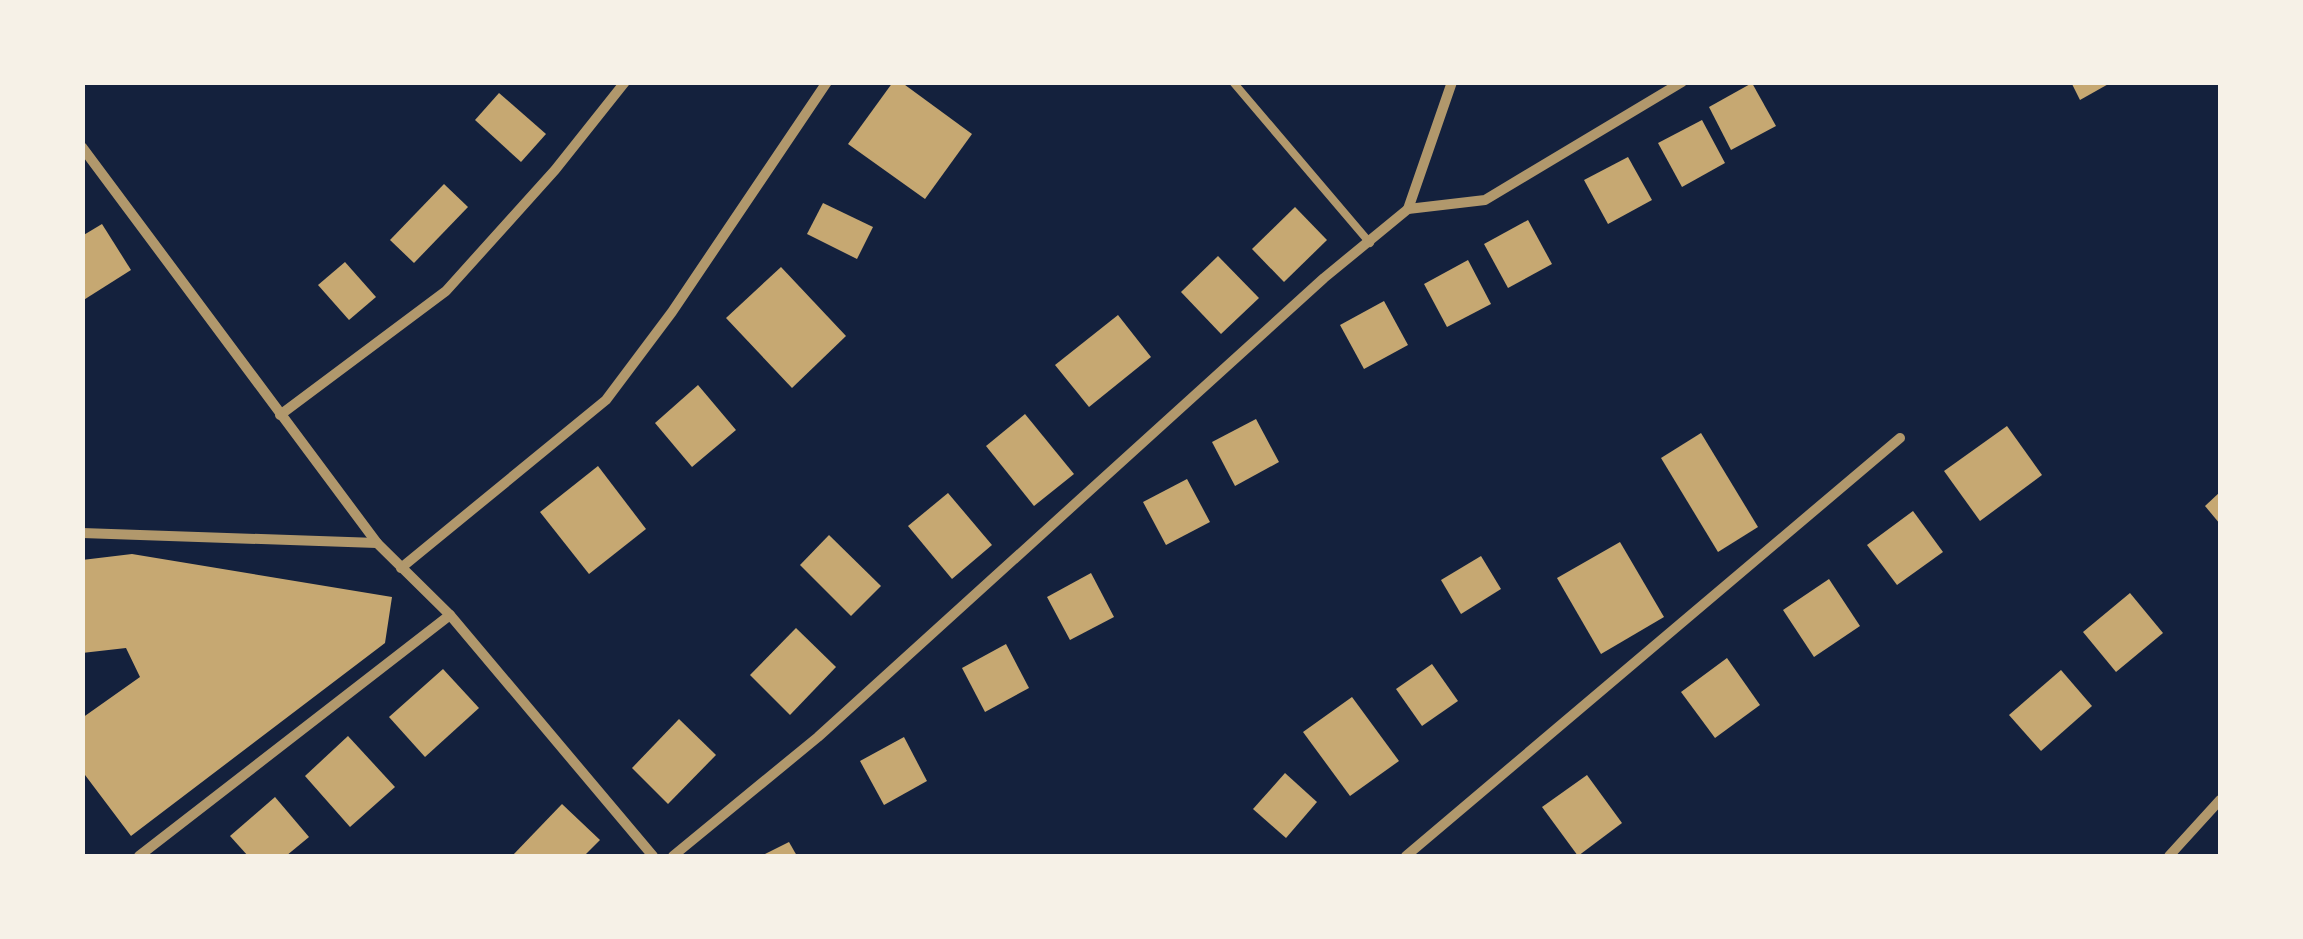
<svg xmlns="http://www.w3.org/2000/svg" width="2303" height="939" font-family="'DejaVu Sans',sans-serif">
<rect width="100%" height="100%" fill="#14213d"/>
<g fill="#c6a872">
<polygon points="893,82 901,82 972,134 925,199 848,144"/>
<polygon points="2071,82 2112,82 2080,100"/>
<polygon points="1752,83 1776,126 1731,150 1709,107"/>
<polygon points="499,93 546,134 521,162 475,120"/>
<polygon points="1702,120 1725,163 1682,187 1658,143"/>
<polygon points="1628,157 1652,200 1608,224 1584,180"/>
<polygon points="444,184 468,207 414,263 390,240"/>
<polygon points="823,203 873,227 857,259 807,234"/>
<polygon points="1295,207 1327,240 1284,282 1252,249"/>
<polygon points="1528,220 1552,264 1508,288 1484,244"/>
<polygon points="102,224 131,270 82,301 82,236"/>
<polygon points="1218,256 1259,298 1221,334 1181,292"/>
<polygon points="1468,260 1491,304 1447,327 1424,284"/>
<polygon points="345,262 376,297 349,320 318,285"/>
<polygon points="781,267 846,336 792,388 726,318"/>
<polygon points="1384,301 1408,345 1364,369 1340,325"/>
<polygon points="1118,315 1151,357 1089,407 1055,365"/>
<polygon points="698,385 736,430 692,467 655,423"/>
<polygon points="1025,414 1074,474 1034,506 986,446"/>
<polygon points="1256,419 1279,462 1235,486 1212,442"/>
<polygon points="2007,426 2042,475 1980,521 1944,471"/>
<polygon points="1701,433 1758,527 1718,552 1661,458"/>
<polygon points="598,466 646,529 589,574 540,512"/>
<polygon points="1187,479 1210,522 1166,545 1143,502"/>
<polygon points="2220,492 2220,524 2205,506"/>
<polygon points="948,493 992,545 952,579 908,526"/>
<polygon points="1913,511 1943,552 1897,585 1867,545"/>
<polygon points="829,535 881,586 851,616 800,565"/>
<polygon points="1620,542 1664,617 1601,654 1557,578"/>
<polygon points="132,554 392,597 385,643 131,836 82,771 82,718 140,677 126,648 82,653 82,560"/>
<polygon points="1481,556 1501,589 1461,614 1441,580"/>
<polygon points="1091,573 1114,617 1070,640 1047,597"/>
<polygon points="1829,579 1860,626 1814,657 1783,610"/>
<polygon points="2130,593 2163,633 2116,672 2083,632"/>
<polygon points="796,628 836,667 790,715 750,675"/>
<polygon points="1006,644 1029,688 985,712 962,668"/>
<polygon points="1727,658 1760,705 1715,738 1681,692"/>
<polygon points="1432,664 1458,701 1422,726 1396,689"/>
<polygon points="443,669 479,708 425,757 389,717"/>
<polygon points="2061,670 2092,706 2041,751 2009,715"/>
<polygon points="1352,697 1399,761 1350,796 1303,732"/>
<polygon points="679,719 716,755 668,804 632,768"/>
<polygon points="348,736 395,787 350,827 305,776"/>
<polygon points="904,737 927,781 884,805 860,761"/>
<polygon points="1285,773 1317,802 1286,838 1253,809"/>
<polygon points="1587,775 1622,823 1578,856 1542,807"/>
<polygon points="275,797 309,837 286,856 248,856 230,836"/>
<polygon points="562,804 600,840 584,856 512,856"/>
<polygon points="789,842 797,856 761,856"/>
</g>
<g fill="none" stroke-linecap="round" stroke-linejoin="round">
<polyline stroke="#b1986c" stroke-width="8" points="1233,82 1370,243"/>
<g stroke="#b1986c" stroke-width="10">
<polyline points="82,147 377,543 450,615 653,856"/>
<polyline points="1408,209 1452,82"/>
<polyline points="280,415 446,291 555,170 625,82"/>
<polyline points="82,533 377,543"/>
<polyline points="401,568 606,400 672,312 827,82"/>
<polyline points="139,856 450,615"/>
<polyline points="673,856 818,737 1324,278 1408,209 1485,200 1682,82"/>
<polyline points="1406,856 1900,438"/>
<polyline points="2169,856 2220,800"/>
</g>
</g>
<rect width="2303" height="939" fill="none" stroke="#f6f1e7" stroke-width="170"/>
</svg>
